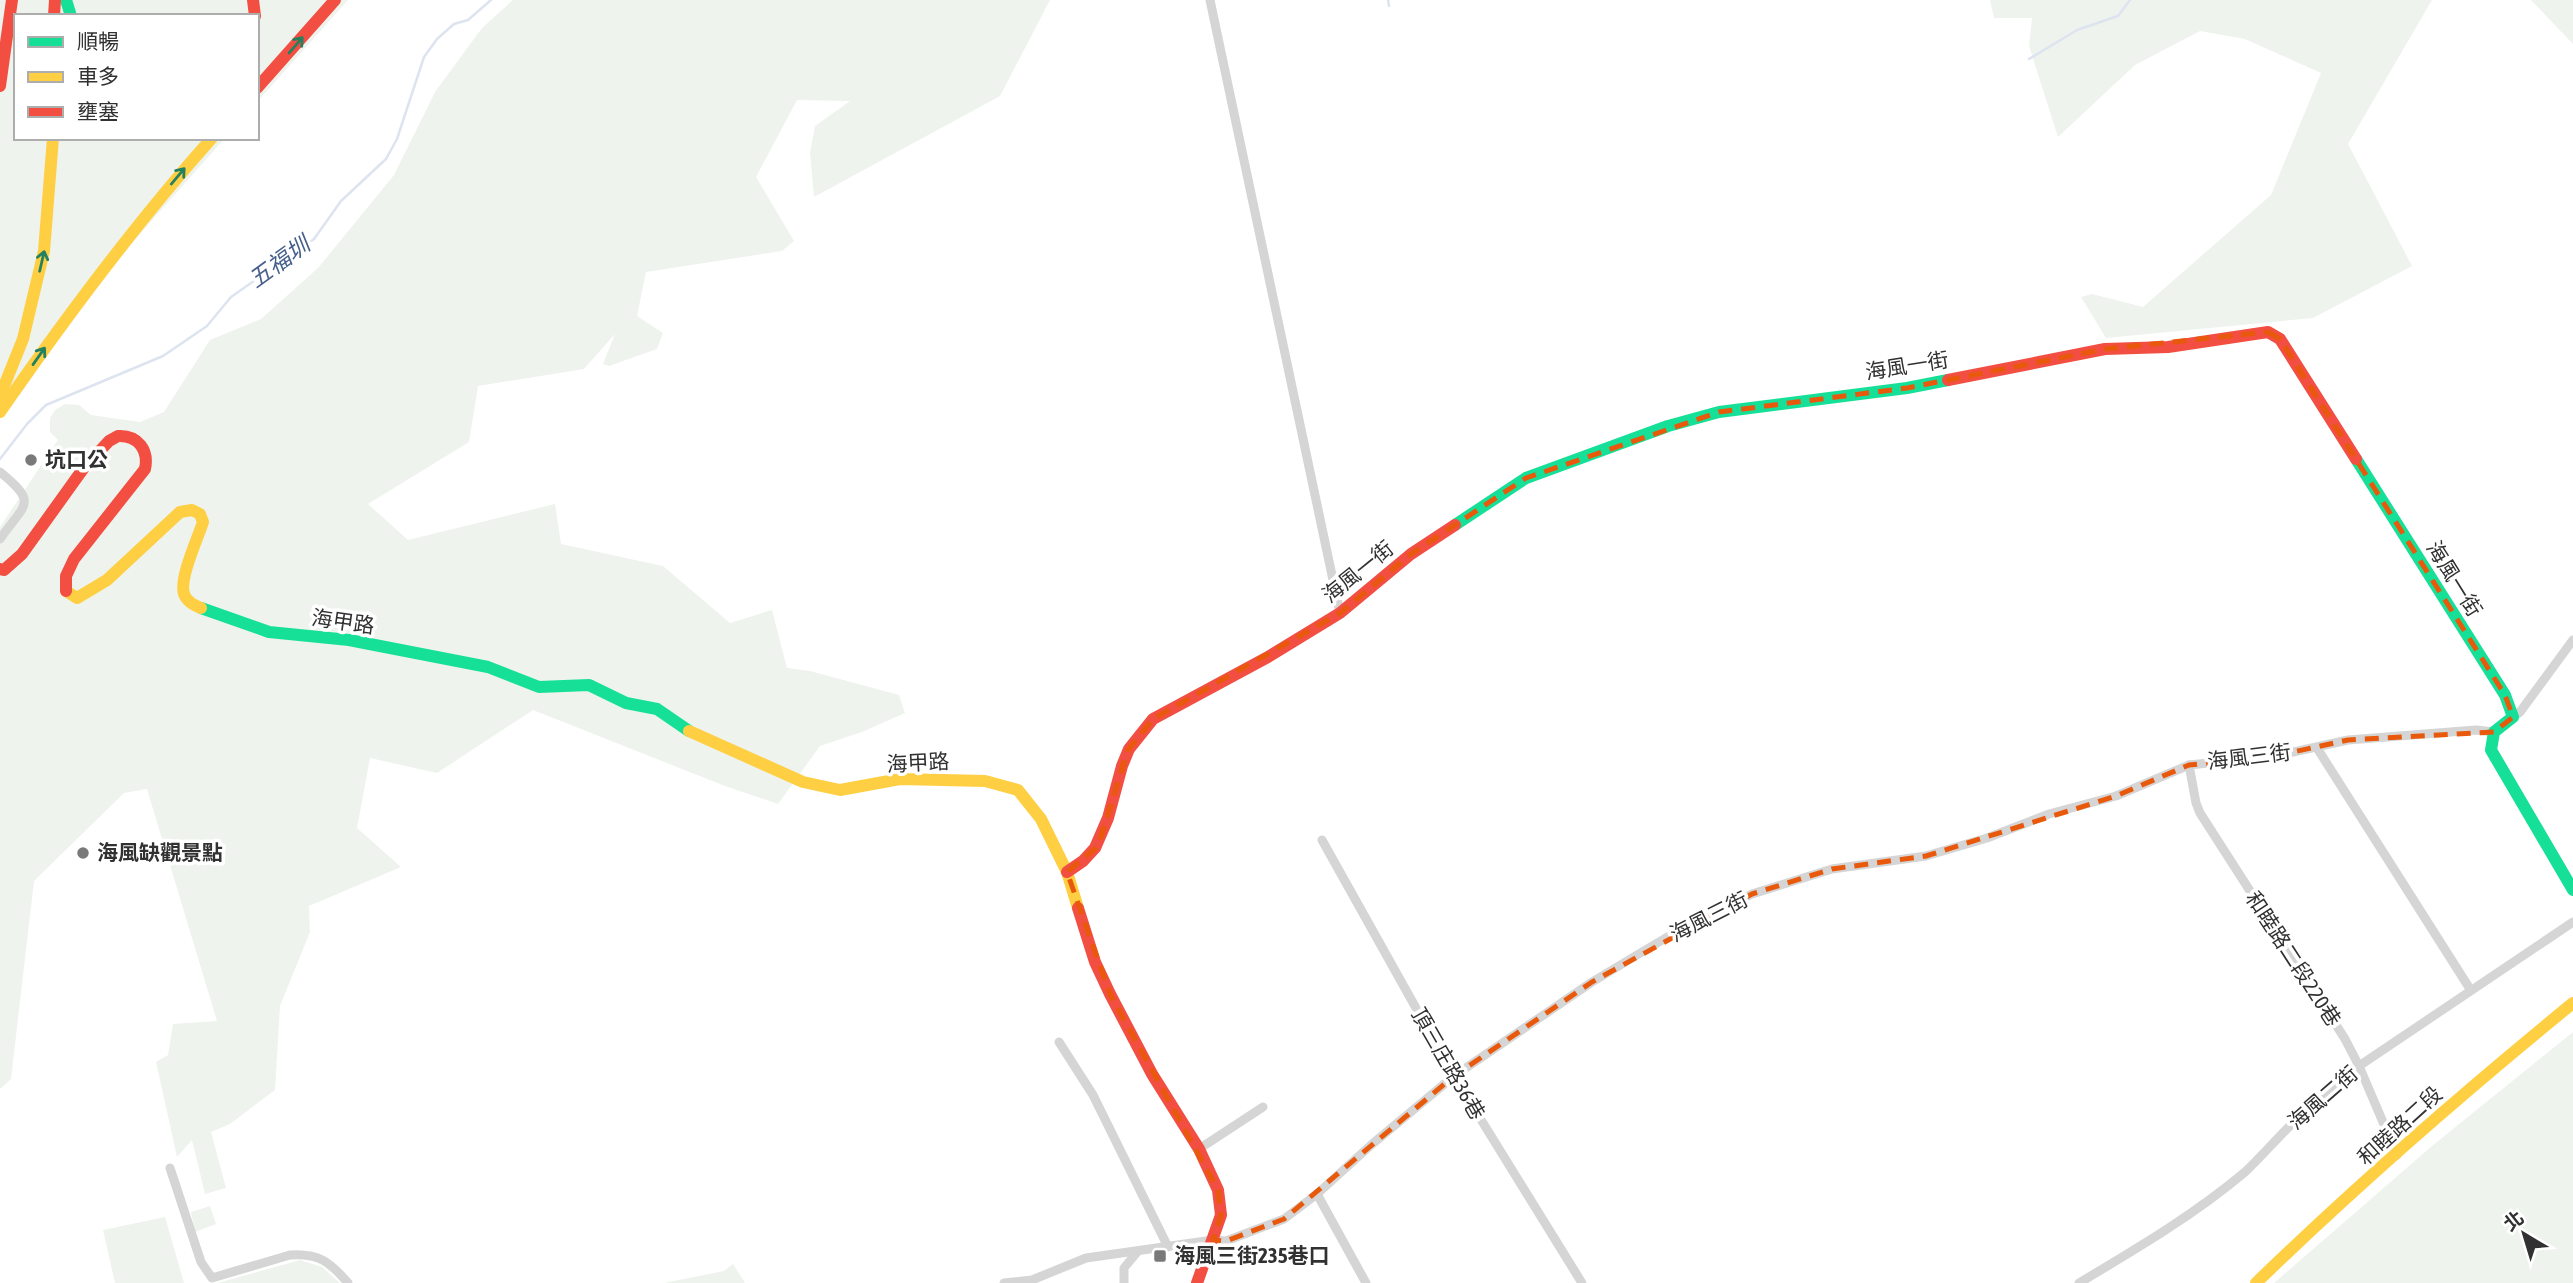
<svg xmlns="http://www.w3.org/2000/svg" width="2573" height="1283" font-family="'Asap Condensed','Noto Sans TC',sans-serif">
<rect width="100%" height="100%" fill="#fff"/>
<g fill="#eef3ed">
<polygon points="0,0 348,0 257,102 257,16 16,16 16,138 225,138 100,279 19,396 0,379"/>
<polygon points="513,0 1050,0 1000,96 814,197 810,153 815,126 850,101 797,100 756,177 794,241 782,251 646,272 637,316 663,333 657,349 609,366 603,364 615,334 584,369 478,386 469,442 368,504 408,540 555,504 561,544 663,566 730,623 772,610 787,668 810,671 899,695 905,713 862,732 820,746 778,804 725,786 533,710 437,773 370,758 357,828 401,867 309,906 310,932 280,1006 275,1090 230,1124 211,1132 226,1188 205,1194 192,1140 177,1157 156,1062 168,1055 173,1024 217,1021 147,789 124,793 34,881 11,1079 0,1089 0,527 58,440 50,432 50,418 55,410 65,404 79,405 91,415 140,422 164,412 210,340 261,319 318,268 394,175 435,92 482,28"/>
<polygon points="1990,0 2432,0 2348,144 2412,266 2313,318 2106,338 2081,297 2092,294 2143,307 2271,195 2321,73 2245,39 2200,31 2135,65 2058,137 2029,46 2032,18 1994,18"/>
<polygon points="2531,0 2573,0 2573,44"/>
<polygon points="2573,1032 2573,1283 2274,1283 2432,1146"/>
<polygon points="210,1206 216,1224 195,1232 191,1212"/>
<polygon points="165,1217 184,1283 115,1283 103,1230"/>
<polygon points="300,1260 322,1267 340,1283 218,1283"/>
<polygon points="733,1264 745,1283 664,1283 724,1271"/>
</g>
<g fill="none" stroke-linecap="round" stroke-linejoin="round">
<g stroke="#dde4f0" stroke-width="2.5">
<polyline points="1388,0 1389,6"/>
<polyline points="2029,59 2077,30 2118,16 2130,0"/>
<polyline points="0,459 27,424 46,405 163,356 207,326 231,297 314,239 341,201 386,159 397,139 424,57 437,39 454,24 468,20 491,0"/>
</g>
<g stroke="#d5d5d5" stroke-width="9">
<polyline points="1210,0 1340,613"/>
<path d="M0,472c39,32 25,31 0,67"/>
<polyline points="2513,717 2520,712 2573,640"/>
<polyline points="2317,748 2470,989"/>
<polyline points="2189,765 2196,803 2200,813 2345,1039 2359,1066 2397,1155"/>
<polyline points="1322,840 1454,1076 1582,1283"/>
<polyline points="1059,1042 1093,1095 1168,1247"/>
<polyline points="1199,1149 1263,1107"/>
<path d="M170,1168l31,94 11,16 78,-23c29,-2 40,7 58,28"/>
<polyline points="1317,1194 1366,1283"/>
<polyline points="1004,1283 1032,1280 1086,1258 1213,1240 1226,1241 1284,1219 1317,1194 1371,1145 1454,1076 1592,982 1637,955 1686,926 1752,894 1832,869 1926,856 1987,838 2049,814 2116,796 2189,765 2275,756 2348,740 2476,730 2494,732"/>
<polyline points="1124,1283 1124,1268 1138,1251"/>
<path d="M2079,1283c57,-34 115,-68 166,-111 17,-16 32,-34 49,-50 22,-20 46,-33 65,-56l214,-144"/>
</g>
<g stroke="#16e098" stroke-width="12">
<polyline points="66,0 71,16"/>
<polyline points="2356,459 2505,695 2513,717 2494,732 2491,750 2573,890"/>
<polyline points="1455,525 1526,478 1668,426 1719,412 1907,388 1948,380"/>
<polyline points="201,608 269,632 349,640 488,667 539,687 589,685 626,703 657,709 689,731"/>
</g>
<g stroke="#ffcf43" stroke-width="12">
<polyline points="0,396 23,339 44,251 53,138"/>
<path d="M0,412c66,-95 135,-188 212,-274"/>
<path d="M66,591l11,7 30,-18 73,-68 12,-2 8,4 3,8c-5,16 -24,56 -19,72 3,8 10,11 17,14"/>
<polyline points="689,731 803,782 840,790 900,779 985,781 1018,790 1041,819 1067,872 1078,908"/>
<path d="M2256,1283c101,-98 208,-191 317,-280"/>
</g>
<g stroke="#f24e42" stroke-width="12">
<polyline points="253,0 255,16"/>
<polyline points="54,16 55,0"/>
<polyline points="0,86 12,0"/>
<polyline points="257,88 335,0"/>
<polyline points="1948,380 2105,349 2168,347 2268,332 2280,339 2356,459"/>
<path d="M0,569l4,1 18,-16 61,-85 26,-28 9,-5c20,-1 31,14 27,33l-71,90 -8,17v15"/>
<polyline points="1067,872 1083,861 1095,848 1108,818 1122,766 1129,749 1153,719 1268,657 1340,613 1411,554 1455,525"/>
<polyline points="1078,908 1095,962 1110,994 1152,1074 1199,1149 1218,1190 1221,1215 1197,1283"/>
</g>
</g>
<defs><path id="oneway-shaft" d="M-6 0H5M1.5-3L5.5 0L1.5 3" fill="none" stroke-width="1.6" stroke-linecap="round" stroke-linejoin="round" transform="scale(1.75)"/></defs>
<g stroke="#25805f">
<use href="#oneway-shaft" transform="translate(296 45) rotate(-49)"/>
<use href="#oneway-shaft" transform="translate(178 176) rotate(-50)"/>
<use href="#oneway-shaft" transform="translate(42 261) rotate(-77)"/>
<use href="#oneway-shaft" transform="translate(39 356) rotate(-55)"/>
</g>
<path fill="none" stroke="#e8590c" stroke-width="5" stroke-dasharray="14 9" stroke-linejoin="round" d="M2268,332l12,7 225,356 8,22 -19,15 -146,8 -73,16 -86,9 -73,31 -190,60 -94,13 -80,25 -160,88 -138,94 -170,143 -58,22 -13,-1 8,-25 -3,-25 -108,-196 -43,-122 31,-26 30,-96 25,-31 187,-106 71,-59 115,-76 193,-66 188,-24 198,-39z"/>
<g fill="#797979" stroke="#fff" stroke-width="2.5">
<circle cx="31" cy="460" r="7"/>
<circle cx="83" cy="853" r="7"/>
<rect x="1153" y="1249" width="14" height="14" rx="3.5"/>
</g>
<g text-anchor="middle" stroke-width="7" stroke-linejoin="round" paint-order="stroke">
<g font-size="21" fill="#313131" stroke="#fff">
<text transform="translate(1907 366) rotate(-9)" y="7">海風一街</text>
<text transform="translate(1358 572) rotate(-39)" y="7">海風一街</text>
<text transform="translate(2454 579) rotate(58)" y="7">海風一街</text>
<text transform="translate(343 622) rotate(8)" y="7">海甲路</text>
<text transform="translate(2249 757) rotate(-7)" y="7">海風三街</text>
<text transform="translate(918 763) rotate(-3)" y="7">海甲路</text>
<text transform="translate(1709 917) rotate(-27)" y="7">海風三街</text>
<text transform="translate(2293 959) rotate(57)" y="7">和睦路二段220巷</text>
<text transform="translate(1448 1064) rotate(60)" y="7">頂三庄路36巷</text>
<text transform="translate(2323 1098) rotate(-41)" y="7">海風二街</text>
<text transform="translate(2400 1126) rotate(-42)" y="7">和睦路二段</text>
</g>
<g font-size="21" font-weight="bold" fill="#313131" stroke="#fff" text-anchor="start">
<text x="45" y="467">坑口公</text>
<text x="97" y="860">海風缺觀景點</text>
<text x="1174" y="1263">海風三街235巷口</text>
</g>
<g font-size="23" font-style="italic" fill="#47608b" stroke="#fff">
<text transform="translate(279 262) rotate(-36)" y="8">五福圳</text>
</g>
</g>
<rect x="14" y="14" width="245" height="126" fill="#ffffff" stroke="#adadad" stroke-width="2"/>
<rect x="28" y="37" width="35" height="10" fill="#16e098" stroke="#adadad" stroke-width="2"/>
<text x="77" y="49" font-size="21" fill="#313131">順暢</text>
<rect x="28" y="72" width="35" height="10" fill="#ffcf43" stroke="#adadad" stroke-width="2"/>
<text x="77" y="84" font-size="21" fill="#313131">車多</text>
<rect x="28" y="107" width="35" height="10" fill="#f24e42" stroke="#adadad" stroke-width="2"/>
<text x="77" y="119" font-size="21" fill="#313131">壅塞</text>
<g transform="translate(2524 1234) rotate(322)" stroke="#ffffff" stroke-width="5" paint-order="stroke">
<path d="M0-5L12 26L0 18L-12 26Z" fill="#313131"/>
<text y="-10" font-size="19" font-weight="bold" text-anchor="middle" fill="#313131">北</text>
</g>
</svg>
